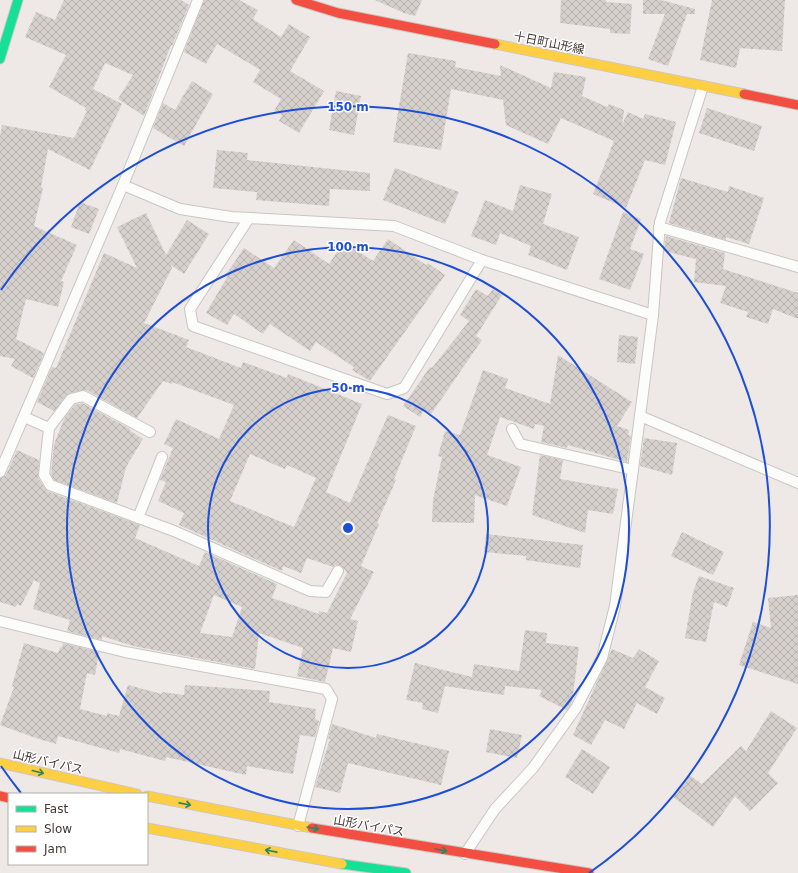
<svg xmlns="http://www.w3.org/2000/svg" width="798" height="873" font-family="'DejaVu Sans','Noto Sans JP',sans-serif">
<defs>
<pattern id="building-cross-hatch" width="8" height="8" patternUnits="userSpaceOnUse"><rect width="8" height="8" fill="#d6d0cd"/><path d="M0 0l8 8M0 8l8-8" fill="none" stroke="#b9b3b0"/></pattern>
</defs>
<rect width="100%" height="100%" fill="#eee9e6"/>
<g fill="url(#building-cross-hatch)" fill-rule="evenodd">
<polygon points="64,0 181,0 189,5 172,46 171,45 144,116 118,99 133,75 105,63 93,89 122,104 90,170 48,149 41,187 43,188 34,226 77,245 61,281 64,282 58,307 26,299 16,339 44,353 33,378 11,366 15,359 0,356 0,137 2,125 74,138 87,111 85,110 86,108 49,87 66,55 25,37 36,12 55,20"/>
<polygon points="204,0 239,0 258,10 253,19 281,37 289,24 310,37 290,71 324,91 299,133 279,121 282,115 274,111 281,99 253,82 260,70 217,44 206,64 184,52"/>
<polygon points="375,0 422,0 415,16 404,13"/>
<polygon points="561,0 606,0 606,2 632,4 630,34 610,33 610,29 560,23"/>
<polygon points="643,0 661,0 695,9 695,14 687,14 668,66 648,59 665,14 643,14"/>
<polygon points="712,0 785,0 782,51 740,48 736,68 700,60"/>
<polygon points="408,53 456,61 455,67 501,76 500,65 551,88 554,72 586,77 582,96 607,107 609,104 624,110 622,125 628,112 643,119 645,114 676,122 665,165 645,160 626,208 593,194 614,141 561,118 548,144 506,125 503,100 451,89 441,150 393,142"/>
<polygon points="192,81 213,94 184,146 153,128 163,103 175,110"/>
<polygon points="336,91 361,96 354,135 329,130"/>
<polygon points="707,108 762,126 754,151 699,133"/>
<polygon points="217,150 248,153 247,160 370,173 370,191 330,189 329,206 256,200 257,192 213,188"/>
<polygon points="395,168 459,192 445,224 383,200"/>
<polygon points="681,178 728,192 729,186 764,198 749,244 726,237 726,240 669,223"/>
<polygon points="520,185 552,194 543,224 579,237 567,270 528,255 531,246 500,233 496,245 471,236 485,200 513,211"/>
<polygon points="80,202 99,209 89,234 71,227"/>
<polygon points="623,212 641,219 630,249 644,254 630,290 599,279"/>
<path d="M146,213l20,42 21,-35 22,14 -25,40 -13,-9 1,3 -28,55 45,17 -3,7 55,21 2,-6 44,16 1,-4 74,30 -36,88 24,11 38,-88 28,11 -22,53 2,1 -19,43 2,1 -18,42 13,6 -24,47 8,2 -7,31 -18,-4 -8,34 -28,-6 6,-28 -44,-15 -4,36 -122,-23 -31,-10v4l-35,-9 3,-11 -37,-11 7,-26 -6,-3 -13,26 -4,-2 -1,3 -16,-5v-124l6,-3 11,-25 22,10 -1,18 9,13 93,34 -5,13 64,28 6,-14 72,32 -5,14 47,16v-3l8,2 20,-40 -6,-8h-6l-2,2 -26,-9 -6,15 -18,-7 -1,5 -103,-46 5,-12 -26,-12 8,-19 -6,-2 13,-32 -9,-4 12,-25 43,20 15,-34 -62,-23v2l-9,-3 -26,37 -51,-28 -17,3 -15,18 -17,-9 15,-35 4,1 48,-115 33,15 -20,-41zM250,454l35,15 2,-4 29,13 -22,49 -64,-26zM214,595l28,12 -10,30 -32,-4z"/>
<polygon points="666,236 725,253 723,269 798,293 798,319 773,309 768,324 746,317 748,312 720,303 726,286 694,282 696,259 664,251"/>
<polygon points="388,239 426,265 428,263 445,275 370,381 352,370 354,367 316,342 310,351 270,324 263,334 234,314 227,325 206,313 229,274 227,273 244,248 274,268 294,240 329,264 344,242 373,261"/>
<polygon points="476,289 488,296 493,289 502,295 476,336 482,340 431,414 424,409 420,417 403,406 430,367 432,368 469,321 460,315"/>
<polygon points="619,335 638,337 635,364 617,362"/>
<polygon points="558,355 632,402 617,426 629,430 628,435 631,436 627,462 568,445 567,448 541,442 544,426 535,424 534,429 500,417 487,455 521,467 507,506 475,495 474,523 432,522 433,500 442,457 438,456 445,431 460,435 483,370 508,379 505,388 550,404"/>
<polygon points="82,403 130,429 129,430 143,439 126,467 117,503 54,480 51,474 54,444 65,417 75,405"/>
<polygon points="644,438 677,443 672,475 640,466"/>
<polygon points="540,455 563,460 560,479 618,489 613,514 588,510 585,533 532,515"/>
<polygon points="682,532 724,552 713,575 671,556"/>
<polygon points="486,534 583,545 580,568 526,560 526,556 484,552"/>
<polygon points="699,576 734,588 727,607 714,602 706,642 685,638 693,592"/>
<polygon points="798,595 798,684 739,665 753,622 771,628 768,598"/>
<polygon points="525,630 547,633 546,643 579,647 572,702 567,710 539,696 542,690 505,686 504,695 445,686 438,713 422,709 423,703 406,700 415,663 472,677 474,664 519,671"/>
<polygon points="24,643 58,653 60,647 62,648 63,643 99,652 95,675 87,673 80,709 107,716 107,713 119,716 128,685 162,694 162,692 184,695 185,685 270,691 269,702 316,709 315,719 319,721 315,737 300,735 293,774 247,766 246,775 166,757 165,761 120,749 119,753 58,736 56,744 36,738 0,725 14,687 12,686"/>
<polygon points="612,649 633,658 639,649 659,661 645,687 665,698 657,714 637,703 624,729 605,720 591,745 573,735"/>
<polygon points="771,711 797,728 768,773 778,783 750,811 735,796 713,827 673,797 689,775 702,784 741,746 746,751"/>
<polygon points="332,724 376,738 377,734 449,751 441,785 348,763 340,793 315,787 330,739 328,739"/>
<polygon points="490,729 522,735 517,758 486,752"/>
<polygon points="582,749 610,767 593,794 565,777"/>
</g>
<g fill="none" stroke-linecap="round" stroke-linejoin="round">
<defs>
<g id="lane">
<polyline points="123,185 180,209 231,217 394,226 482,260 653,315"/>
<polyline points="249,218 190,309 193,326 387,394 404,388 482,260"/>
<polyline points="659,227 798,267"/>
<polyline points="640,416 798,483"/>
<polyline points="24,417 49,428 44,475 50,485 174,531 310,591 326,592 338,571"/>
<polyline points="49,428 71,399 83,396 150,432"/>
<polyline points="512,429 520,444 633,470"/>
<polyline points="0,472 123,185 198,0"/>
<polyline points="138,518 162,457"/>
<polyline points="0,621 125,652 326,689 332,699 298,826"/>
<polyline points="465,854 495,809 533,768 576,708 602,658 615,606 640,416 653,315 660,222 703,86"/>
</g>
<g id="fast">
<polyline points="0,59 18,0"/>
<polyline points="342,864 406,873"/>
</g>
<g id="slow">
<polyline points="495,44 744,94"/>
<polyline points="0,763 137,794"/>
<polyline points="147,796 312,828"/>
<polyline points="147,828 342,864"/>
</g>
<g id="jam">
<polyline points="296,0 338,13 495,44"/>
<polyline points="744,94 798,105"/>
<polyline points="0,796 9,798"/>
<polyline points="312,828 589,873"/>
</g>
</defs>
<use href="#lane" stroke="#cac5c2" stroke-width="12"/>
<use href="#fast" stroke="#cfc6be" stroke-width="11"/>
<use href="#slow" stroke="#cfc6be" stroke-width="11"/>
<use href="#jam" stroke="#cfc6be" stroke-width="11"/>
<use href="#lane" stroke="#fcfcfb" stroke-width="10"/>
<use href="#fast" stroke="#16e098" stroke-width="9"/>
<use href="#slow" stroke="#ffcf43" stroke-width="9"/>
<use href="#jam" stroke="#f24e42" stroke-width="9"/>
</g>
<defs><path id="oneway-shaft" d="M-6 0H5M1.5-3L5.5 0L1.5 3" fill="none" stroke-width="1.6" stroke-linecap="round" stroke-linejoin="round"/></defs>
<g stroke="#2f8460">
<use href="#oneway-shaft" transform="translate(38 772) rotate(14)"/>
<use href="#oneway-shaft" transform="translate(185 804) rotate(11)"/>
<use href="#oneway-shaft" transform="translate(313 828) rotate(10)"/>
<use href="#oneway-shaft" transform="translate(441 850) rotate(10)"/>
<use href="#oneway-shaft" transform="translate(271 851) rotate(-169)"/>
</g>
<g fill="none" stroke="#1d4ed8" stroke-width="2">
<circle cx="348" cy="528" r="140"/>
<circle cx="348" cy="528" r="281"/>
<path d="M21 793A421 421 0 0 1 1 766M1 290A421 421 0 1 1 589 873"/>
</g>
<g text-anchor="middle" stroke-width="3" stroke-linejoin="round" paint-order="stroke">
<g font-size="12" fill="#433933" stroke="#fff">
<text transform="translate(549 43) rotate(11)" y="4">十日町山形線</text>
<text transform="translate(48 762) rotate(13)" y="4">山形バイパス</text>
<text transform="translate(369 826) rotate(10)" y="4">山形バイパス</text>
</g>
</g>
<circle cx="348" cy="528" r="6" fill="#1d4ed8" stroke="#fff" stroke-width="2"/>
<g font-size="12" text-anchor="middle" font-weight="bold" fill="#1d4ed8" stroke="#fff" stroke-width="3" stroke-linejoin="round" paint-order="stroke">
<text x="348" y="111">150 m</text>
<text x="348" y="251">100 m</text>
<text x="348" y="392">50 m</text>
</g>
<rect x="8" y="793" width="140" height="72" fill="#ffffff" stroke="#b4b0ad"/>
<rect x="16" y="806" width="20" height="6" fill="#16e098" stroke="#b4b0ad"/>
<text x="44" y="813" font-size="12" fill="#433933">Fast</text>
<rect x="16" y="826" width="20" height="6" fill="#ffcf43" stroke="#b4b0ad"/>
<text x="44" y="833" font-size="12" fill="#433933">Slow</text>
<rect x="16" y="846" width="20" height="6" fill="#f24e42" stroke="#b4b0ad"/>
<text x="44" y="853" font-size="12" fill="#433933">Jam</text>
</svg>
